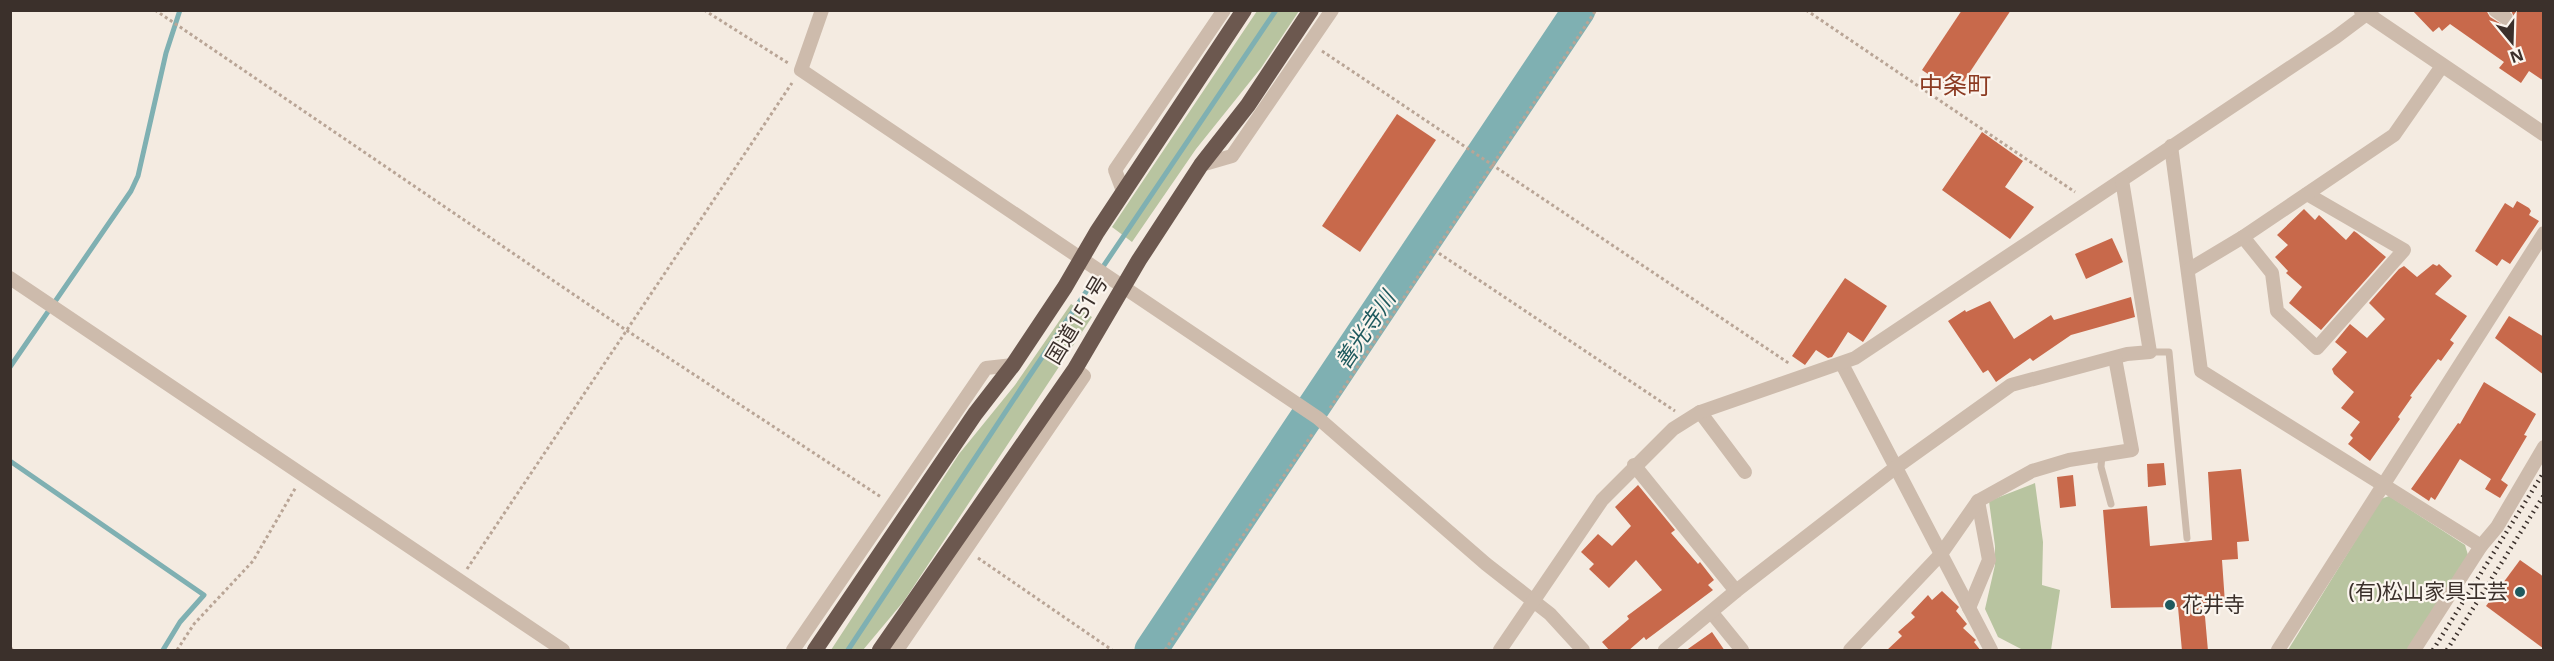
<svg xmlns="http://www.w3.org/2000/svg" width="2554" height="661" font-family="'Noto Sans','Noto Sans JP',sans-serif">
<rect width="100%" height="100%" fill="#f4ebe1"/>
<g fill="#b8c4a0">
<polygon points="1257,11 1299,11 1261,68 1196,149 1132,242 1112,227"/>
<polygon points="1071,304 1092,317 904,601 863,650 831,650 959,454 1015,385"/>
<polygon points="2035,483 2043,542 2042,585 2060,590 2051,650 2023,650 1998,637 1985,609 1995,565 1995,546 1989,501"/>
<polygon points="2389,496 2465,545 2468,555 2408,650 2288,650 2381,499"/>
</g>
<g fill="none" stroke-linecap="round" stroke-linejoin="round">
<g stroke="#7fb0b2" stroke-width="5">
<polyline points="10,367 131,191 138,176 166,53 180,10"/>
<polyline points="10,461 204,595 180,622 163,650"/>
<polyline points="848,650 1026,381 1276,10"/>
</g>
<polyline stroke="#7fb0b2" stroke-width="33" points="1151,650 1579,10"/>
</g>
<g fill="#c8694b">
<polygon points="1962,10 2011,10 1956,93 1922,70"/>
<polygon points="2412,10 2486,10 2490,17 2506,27 2510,26 2515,20 2511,10 2544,10 2544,81 2529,71 2521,83 2499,68 2504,62 2450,24 2442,31 2439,27 2433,32"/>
<polygon points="1397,114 1436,140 1360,252 1322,226"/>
<polygon points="1982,132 2023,161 2005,187 2034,207 2010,239 1942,190"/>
<polygon points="2517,201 2529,208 2531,211 2529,215 2539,221 2510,264 2502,259 2497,266 2475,251 2505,203 2513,208"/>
<polygon points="2304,209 2315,220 2319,215 2346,240 2354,231 2357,233 2386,257 2321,330 2289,303 2302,287 2286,273 2288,271 2275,257 2288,245 2277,235"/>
<polygon points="2112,238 2123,262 2086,279 2075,254"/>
<polygon points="2433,264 2437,266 2439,264 2452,276 2435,294 2467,316 2450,340 2454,343 2441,361 2438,359 2410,396 2412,397 2398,417 2400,419 2370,461 2348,444 2353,438 2350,435 2360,422 2341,408 2354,392 2334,374 2332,369 2347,352 2335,342 2350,324 2367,338 2385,319 2369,303 2399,269 2404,266 2417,277"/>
<polygon points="1845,278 1887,306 1863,342 1848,332 1832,357 1828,358 1816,350 1805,365 1792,356"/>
<polygon points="2131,297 2135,317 2071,335 2033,361 2030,358 1996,382 1988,370 1983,373 1948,321 1965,310 1966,312 1990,301 2014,339 2051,315 2054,320"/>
<polygon points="2509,316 2544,337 2544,375 2495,338"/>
<polygon points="2484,382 2536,414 2524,435 2527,436 2501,480 2508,485 2500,498 2485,489 2491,479 2460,459 2435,500 2431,497 2429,501 2411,489 2458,423 2460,424"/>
<polygon points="2164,463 2166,485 2148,487 2147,464"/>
<polygon points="2241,469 2249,541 2237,542 2238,559 2222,560 2225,603 2204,605 2208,651 2182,651 2178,607 2111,608 2103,510 2147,506 2150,546 2212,540 2208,472"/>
<polygon points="2073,475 2076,506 2060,508 2057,477"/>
<polygon points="1638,485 1675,530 1671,533 1698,564 1700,562 1714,580 1708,585 1713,590 1646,640 1644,637 1628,651 1610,651 1602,642 1629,619 1627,616 1662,590 1636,560 1609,588 1589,569 1594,564 1581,552 1598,534 1612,546 1631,526 1615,507"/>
<polygon points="2520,560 2544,577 2544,649 2486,606"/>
<polygon points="1942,591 1959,607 1956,611 1967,624 1963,628 1976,640 1974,642 1981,651 1886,651 1902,636 1898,632 1915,617 1911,613 1928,595 1932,600"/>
<polygon points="1712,632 1725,651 1685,651 1705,637"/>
</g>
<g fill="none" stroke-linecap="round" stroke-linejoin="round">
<g stroke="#b9a596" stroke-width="3" stroke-dasharray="3 3" stroke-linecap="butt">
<polyline points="155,10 626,330 881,497"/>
<polyline points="704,10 788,63"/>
<polyline points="1806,10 2075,192"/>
<polyline points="1322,51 1790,364"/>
<polyline points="1434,250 1675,411"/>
<polyline points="1330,408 1596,10"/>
<polyline points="978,558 1112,650"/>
<polyline points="467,569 792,83"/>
<polyline points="10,648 14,650"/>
<polyline points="177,650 194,624 253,561 296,487"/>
<polyline points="1165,650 1313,433"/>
</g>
<g stroke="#cdbbac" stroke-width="7">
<polyline points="2150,352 2169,352 2187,538"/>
<polyline points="2102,455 2101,467 2111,504"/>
</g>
<g stroke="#cdbbac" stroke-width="14">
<polyline points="822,10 801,70 1318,418 1486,564 1550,614 1583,650"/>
<polyline points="2495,10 2506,18"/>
<polyline points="2171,146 2201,371 2481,546"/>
<polyline points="1201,165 1232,156 1332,10"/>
<polyline points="1123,191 1115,170 1224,10"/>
<polyline points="2243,237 2272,273 2277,311 2317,348 2404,250 2307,194"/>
<polyline points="2188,270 2243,237 2394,135 2442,66"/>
<polyline points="10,278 563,650"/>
<polyline points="1842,364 1991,650"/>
<polyline points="1700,412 1745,472"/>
<polyline points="1634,465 1736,591"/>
<polyline points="1969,608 1989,560 1978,501"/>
<polyline points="1712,613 1742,650"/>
<polyline points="793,650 986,368 1013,365"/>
<polyline points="897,650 1084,376 1075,369"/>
<polyline points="1500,650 1602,500 1673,429 1700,412 1855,358 2336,37 2372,10"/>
<polyline points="1665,650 1736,591 1895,468 2011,385 2127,354 2150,352 2122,180"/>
<polyline points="1850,650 1941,554 1978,501 2032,471 2069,460 2132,450 2115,358"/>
<polyline points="2278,650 2544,233"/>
<polyline points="2414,650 2481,546 2497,527 2544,447"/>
</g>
<polyline stroke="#cdbbac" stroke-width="15" points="2361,10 2544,134"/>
<g stroke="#6c584f" stroke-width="16">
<polyline points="815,650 975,414 1013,365 1065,287 1097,232 1244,10"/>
<polyline points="880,650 1075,369 1139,260 1201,165 1248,105 1311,10"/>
</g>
<g stroke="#3b302b" stroke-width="4.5" stroke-dasharray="1.5 4.5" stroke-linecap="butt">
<polyline points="2433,650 2544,472"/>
<polyline points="2447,650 2544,495"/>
</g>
</g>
<g fill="#1f5a5e" stroke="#fbf5ee" stroke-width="2">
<circle cx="2520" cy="592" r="6"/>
<circle cx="2170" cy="605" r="6"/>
</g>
<g text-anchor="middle" stroke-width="4.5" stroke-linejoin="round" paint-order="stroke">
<g font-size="21" fill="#3b302b" stroke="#fbf5ee">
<text transform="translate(1077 320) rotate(-59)" y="7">国道151号</text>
</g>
<g font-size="21" fill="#3b302b" stroke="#fbf5ee" text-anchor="end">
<text x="2508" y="599">(有)松山家具工芸</text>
<text x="2182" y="612" text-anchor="start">花井寺</text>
</g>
<g font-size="22" font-style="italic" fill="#1f5a5e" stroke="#fbf5ee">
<text transform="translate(1365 330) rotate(-56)" y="8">善光寺川</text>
</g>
<g font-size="24" fill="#8c3b22" stroke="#fbf5ee">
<text x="1955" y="94">中条町</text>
</g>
</g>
<rect width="2554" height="661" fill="none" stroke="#3b302b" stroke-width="24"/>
<g transform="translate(2512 42) rotate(161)" stroke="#fbf5ee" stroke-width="4.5" paint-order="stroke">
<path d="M0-4.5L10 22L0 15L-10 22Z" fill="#3b302b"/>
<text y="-9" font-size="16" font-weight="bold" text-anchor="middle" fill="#3b302b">N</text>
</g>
</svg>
